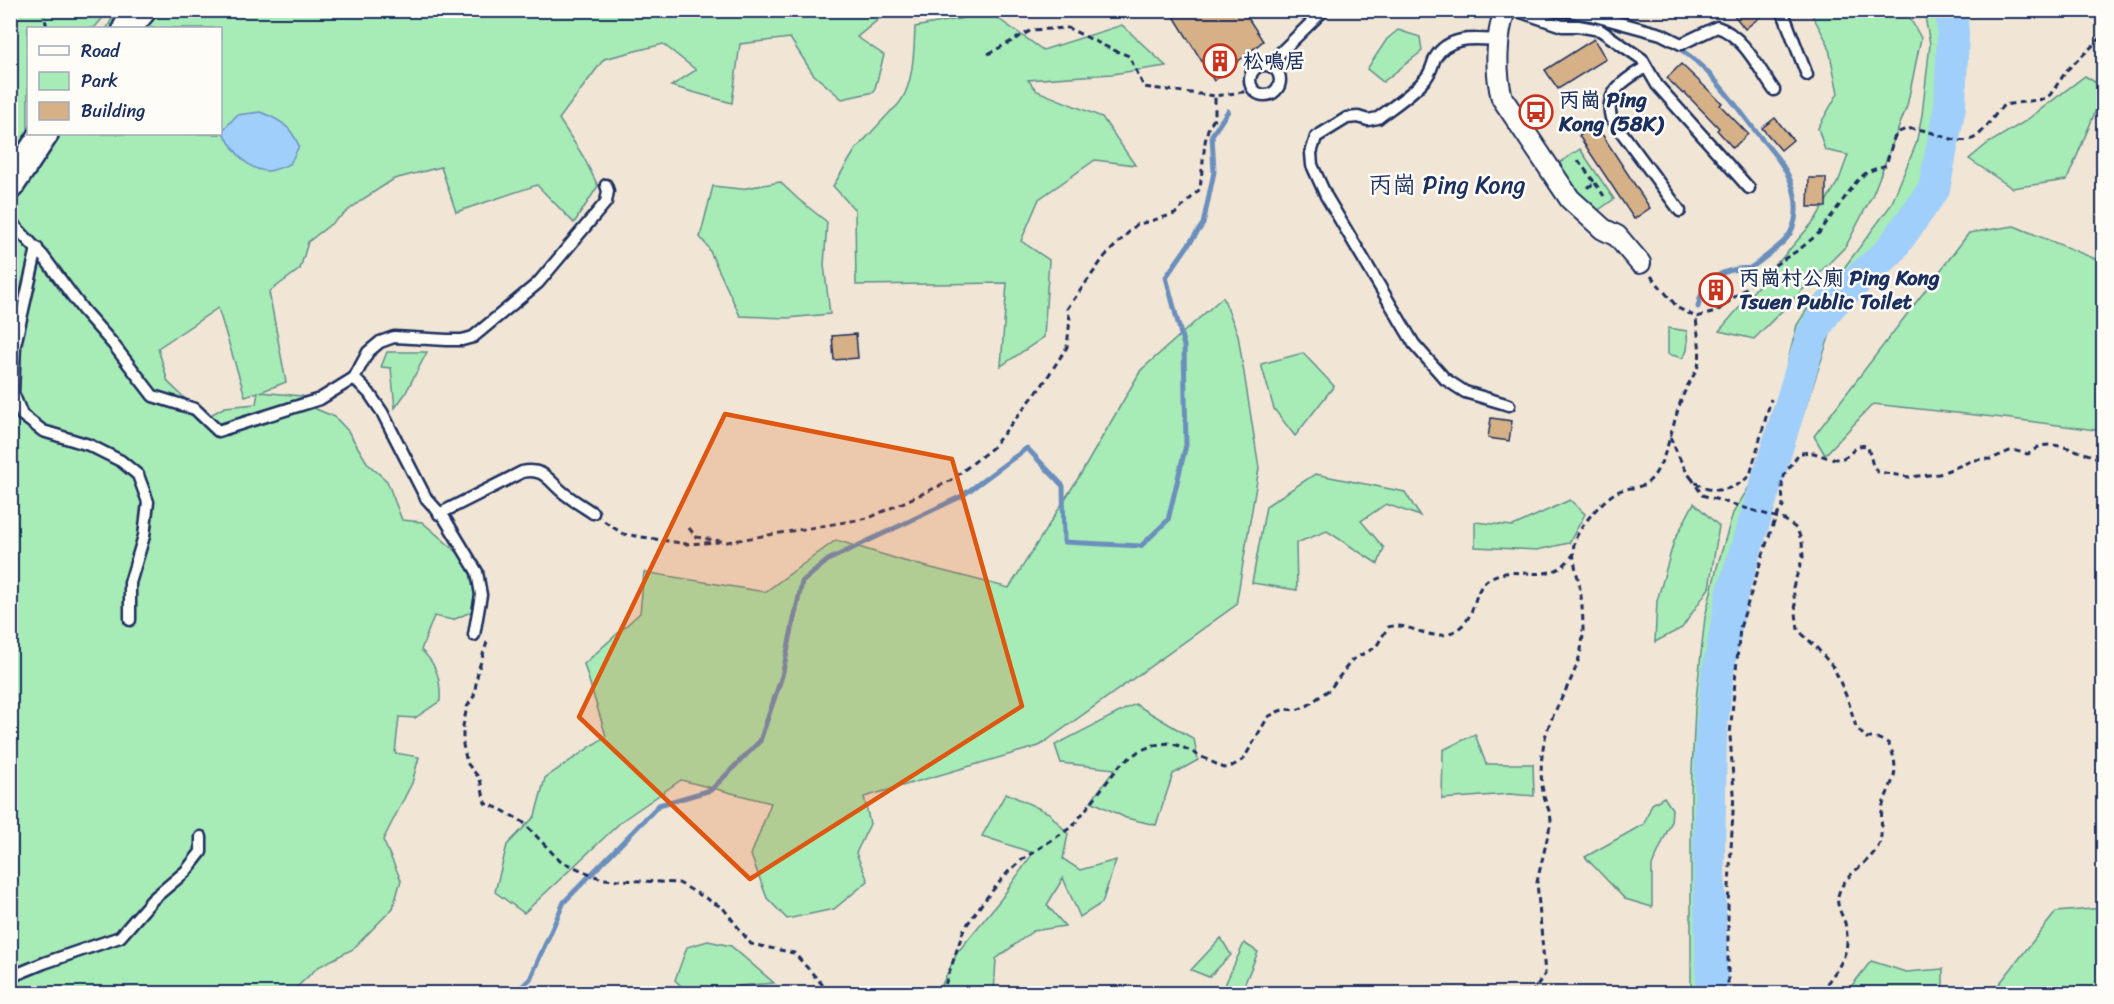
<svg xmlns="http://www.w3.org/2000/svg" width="2114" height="1004" font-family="Sriracha,'LXGW WenKai TC',sans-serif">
<rect width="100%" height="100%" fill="#f1e5d5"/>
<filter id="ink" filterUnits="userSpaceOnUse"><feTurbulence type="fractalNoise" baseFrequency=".0167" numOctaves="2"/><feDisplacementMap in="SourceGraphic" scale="12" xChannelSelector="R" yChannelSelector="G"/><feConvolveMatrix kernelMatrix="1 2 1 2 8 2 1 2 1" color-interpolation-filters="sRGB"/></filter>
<g filter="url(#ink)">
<g fill="#a7ebb6" stroke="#618d8a" stroke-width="1.5" fill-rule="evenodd">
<path d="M11,11h98l-15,17h-66v106h192v-106h-113l9,-17h787l-24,8 -22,18 27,18 -10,37 -32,7 -29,-25 -23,-36 -50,6 -8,59 -61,-17 25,-16 -33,-26 -59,15 -45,60 24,37 15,30 -24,37 -37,-38 -81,27 -15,-45 -47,12 -31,20 -55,43 -8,27 -31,23 17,90 -26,10 42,4 14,13 19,8 13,14 20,33 19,17 15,39 20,2 42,36 13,34v17l-24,11 -19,-4 -13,34c16,14 20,30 19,51l-25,17 -16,-1 -4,36 24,4 -7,26 -29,57 18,40 -8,28 -40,41 -35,18 -21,20 -4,6h-282l-1,-840 4,-20 -3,4zM218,308l27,88 13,-4 -2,12 -31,3 -20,11 -37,-36 -10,-34z"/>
<polygon points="1810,11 1906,11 1921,38 1907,106 1873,194 1846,246 1754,339 1719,331 1815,220 1839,180 1848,155 1825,150 1818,128 1838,93 1828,44"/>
<polygon points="1924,11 1961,11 1961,89 1956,131 1942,188 1894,255 1862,284 1832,328 1798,430 1783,469 1765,529 1746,582 1732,639 1725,735 1723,993 1691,993 1691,792 1695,709 1705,617 1717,567 1733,513 1754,479 1782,384 1797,325 1811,303 1838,276 1891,205 1916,144 1922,115 1930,44"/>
<path d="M990,13l53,37 79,-25 44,41 -54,8 -84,6 9,11 65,26 33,48 -40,-5 -56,39 -18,42 28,19 -5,77 -43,29 6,-83 -151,2 -1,-75 -22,-24 23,-37 35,-38c23,-15 23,-60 24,-84z"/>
<polygon points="1398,30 1420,37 1422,51 1383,82 1367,69 1387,39"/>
<polygon points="2085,76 2103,87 2103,93 2067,180 2012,188 1969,159 1987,144 2024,122"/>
<polygon points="1580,149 1614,199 1593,214 1558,164"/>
<polygon points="780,182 798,199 827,222 824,265 830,314 787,318 740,316 708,247 700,237 713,186 741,189"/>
<polygon points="2014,226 2103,262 2103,431 2012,419 1873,404 1825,455 1814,436 1969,233"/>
<polygon points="1223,297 1238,335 1259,468 1236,605 1039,746 864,797 870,824 856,853 868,881 834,909 787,919 767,898 751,855 771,803 681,780 623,820 524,913 495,892 507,845 535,816 545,778 606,736 584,664 640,613 644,572 765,592 836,540 904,561 1009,588 1082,472 1141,370"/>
<path d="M1668,328l19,3c0,9 3,21 -5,27l-14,-4z"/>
<polygon points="387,352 427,352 405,394 395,408 391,368 381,367"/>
<polygon points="1303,353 1334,386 1295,436 1274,409 1261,364"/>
<polygon points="1315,474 1405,492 1420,516 1386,504 1361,521 1384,548 1378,564 1327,531 1296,543 1297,590 1252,583 1266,506"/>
<polygon points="1570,500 1585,514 1569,543 1537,550 1475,547 1475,522 1513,526"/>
<polygon points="1694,503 1719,526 1709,588 1682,628 1655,642 1657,601 1674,541"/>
<polygon points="1135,704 1194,739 1198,760 1173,774 1156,825 1126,818 1091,801 1115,769 1061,763 1055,745"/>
<polygon points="1475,734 1486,764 1533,764 1534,796 1510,794 1442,799 1443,750"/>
<polygon points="1006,793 1049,813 1068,834 1063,859 1080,870 1116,860 1102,903 1080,917 1063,878 1047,905 1065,926 1033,931 996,959 994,993 938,993 957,953 1001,899 1033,853 982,836"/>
<polygon points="1664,797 1672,809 1671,823 1652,866 1652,907 1625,899 1585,857 1644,824 1652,804"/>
<polygon points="2103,908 2103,993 1992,993 2056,912"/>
<polygon points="1221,938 1231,955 1209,977 1191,970"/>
<polygon points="708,941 731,946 774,983 739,986 738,993 688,993 675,980 687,947"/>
<polygon points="1244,943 1258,952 1242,990 1225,985"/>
<polygon points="1871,961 1906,972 1943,969 1943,993 1846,993"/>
</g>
<path fill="#a0cffc" stroke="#6b8fbd" stroke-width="1.5" d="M260,112c19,7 31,14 39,34l-9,18c-6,2 -16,7 -23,7 -22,-1 -35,-24 -45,-40l15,-16z"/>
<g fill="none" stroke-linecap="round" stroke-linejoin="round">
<g stroke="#6b8fbd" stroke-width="5">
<path d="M1677,47c33,21 56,55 80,86 12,15 28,32 34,49 7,18 8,42 -5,57 -4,5 -30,26 -36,29 -3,1 -9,0 -13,1 -23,4 -35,15 -39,38"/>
<polyline points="514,994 530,979 564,902 659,805 711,790 760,741 782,676 802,582 828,560 962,496 1027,448 1063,486 1064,542 1141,546 1168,520 1186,445 1184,346 1166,277 1203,224 1214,172 1212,135 1228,111"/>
</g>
<polyline stroke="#a0cffc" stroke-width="32" points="1712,994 1709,857 1711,736 1717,677 1732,594 1812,335 1827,309 1840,295 1889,252 1934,189 1950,106 1953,33 1951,10"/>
</g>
<g fill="#d6b087" stroke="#1b2f5e" stroke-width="1.5">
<polygon points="1170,10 1243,10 1263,41 1214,81"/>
<polygon points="1730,10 1769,10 1745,29"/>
<polygon points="1594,39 1606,59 1558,89 1545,70"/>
<polygon points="1681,64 1722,103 1720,105 1748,134 1733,148 1717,130 1719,128 1685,93 1683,94 1667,78"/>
<polygon points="1775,118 1793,140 1781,150 1762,128"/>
<polygon points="1596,125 1650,208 1634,219 1579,136"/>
<polygon points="1809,178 1826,178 1826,207 1808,207"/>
<polygon points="856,334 858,358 834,360 832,336"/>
<polygon points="1491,418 1512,421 1509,441 1488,438"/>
</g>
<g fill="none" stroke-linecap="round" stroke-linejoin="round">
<defs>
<g id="service">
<polyline points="1515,10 1562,26 1578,26 1600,30 1642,59 1657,85 1749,188"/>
<path d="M1561,10l30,5 70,19 20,10 36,-17c26,8 42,42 57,63"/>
<polyline points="1782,10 1807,75"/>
<path d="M1499,40c-22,-1 -50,-6 -64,18 -3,7 -4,15 -10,21 -11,14 -33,28 -47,39l-10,2 -10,-3 -11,1 -31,19 -5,16 1,12 14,31 88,148 31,35 20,13 44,13"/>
<circle cx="1265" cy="80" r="15"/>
<polyline points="1272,67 1280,53 1324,10"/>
<path d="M1646,67c-20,12 -42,24 -35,51l69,93"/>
<polyline points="10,221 43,256 83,310 113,344 153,396 195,409 218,431 320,399 354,378 368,352 380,342 394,337 447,340 462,340 473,337 538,283 606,202 608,191 606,185"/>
<polyline points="37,248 15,345 13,393 22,415 43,431 89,445 121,461 138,475 148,502 144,536 130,583 130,620"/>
<polyline points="354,378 369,393 382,412 426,498 445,519 477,572 481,595 474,635"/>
<path d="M439,514l83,-42c23,-5 27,10 43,22 9,7 19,13 28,19"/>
<polyline points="10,977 44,963 120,937 153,899 186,871 201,852 201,837"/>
</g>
<path id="minor" d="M1505,10c-9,26 -10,62 -3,88l68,101 33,30 14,7 23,27"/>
<g id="secondary">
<polyline points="127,28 142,10"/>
<polyline points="10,185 44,134"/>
</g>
</defs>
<use href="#service" stroke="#1b2f5e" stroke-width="15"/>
<use href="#minor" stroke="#1b2f5e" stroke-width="24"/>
<use href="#secondary" stroke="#1b2f5e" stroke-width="32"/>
<g stroke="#1b2f5e" stroke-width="3" stroke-dasharray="6 4.5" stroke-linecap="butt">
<polyline points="43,10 47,28"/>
<polyline points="988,54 1032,30 1068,28 1111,49 1129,56 1144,87 1215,96"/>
<polyline points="1578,160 1595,183 1585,189"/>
<polyline points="1595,183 1604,196"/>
<path d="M1651,276l27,32 18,9 20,-5 57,-46 27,-17 19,-16 38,-52 10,-9 19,-7 8,-27 5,-6c24,-13 55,19 77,5 11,-8 18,-23 28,-32l39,-6 7,-4 17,-25 37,-35"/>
<path d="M1670,437c6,12 11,27 19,38 16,23 44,17 61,0l21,-76"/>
<path d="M1691,477l11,18 83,25 12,9 5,13 1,15 -10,30 5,43 19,18 17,20 14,32 8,27 10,11h11l11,5c5,9 7,17 7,27 -1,12 -9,24 -12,35 -4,14 2,33 -7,45 -12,17 -33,25 -38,46 -2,10 4,18 7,27 8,32 -8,46 -26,71"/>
<polyline points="604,521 623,534 687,544 719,542"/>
<polyline points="689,528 696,537 727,542 869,518 950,481 992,448 1041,387 1067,347 1070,319 1067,309 1105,256 1136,225 1175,214 1200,189 1205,142 1208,129 1215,117 1215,96 1249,91"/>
<polyline points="487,642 478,671 474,696 467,707 463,726 463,745 467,763 480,779 485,803 500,809 523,822 560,861 602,879 679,883 723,908 751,944 794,953 831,994"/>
<path d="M942,994l22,-65 19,-27 25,-30 15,-13 50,-33 47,-61 19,-14 15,-6 15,-2 11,3 44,22 8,-2 11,-6 25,-43 9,-5 8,-3 11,1 11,-4 23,-17 22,-29 24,-13 12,-20c21,-6 40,15 62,6 30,-12 19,-41 39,-54 21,-15 51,3 72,-12 5,-3 9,-9 13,-13"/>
<path d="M1531,994l14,-20 -8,-92 14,-60c0,-11 -5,-16 -7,-26 -5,-19 -3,-49 4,-68 12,-33 35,-59 35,-98 0,-13 -1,-28 -3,-41 -2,-15 -10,-34 -5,-49 5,-14 28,-41 42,-48 9,-5 22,-3 30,-9 21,-17 26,-68 38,-92 4,-10 12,-18 14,-29 2,-14 -2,-31 -3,-45"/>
<path d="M1728,994v-89l6,-112 -4,-58 10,-107 27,-86 9,-25 7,-10 -1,-25 3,-8 14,-21c5,0 10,-1 15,0 9,3 19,8 29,5 10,-4 14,-17 25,-11l5,19 5,6 31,5 30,-3 35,-14 17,-1 21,-9 16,4c4,-2 9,-7 13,-8 16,-5 47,9 63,14"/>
</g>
<use href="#service" stroke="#fdfcf7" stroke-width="10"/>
<use href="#minor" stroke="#fdfcf7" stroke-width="20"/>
<use href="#secondary" stroke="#fdfcf7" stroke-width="27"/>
</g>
</g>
<path fill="#de5710" fill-opacity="0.2" stroke="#de5710" stroke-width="4.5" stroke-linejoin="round" d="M725,414l227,45 70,247 -272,173 -171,-162z"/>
<defs>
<symbol id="building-ring" viewBox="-11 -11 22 22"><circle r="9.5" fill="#fdfcf7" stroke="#c8321e" stroke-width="1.5"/><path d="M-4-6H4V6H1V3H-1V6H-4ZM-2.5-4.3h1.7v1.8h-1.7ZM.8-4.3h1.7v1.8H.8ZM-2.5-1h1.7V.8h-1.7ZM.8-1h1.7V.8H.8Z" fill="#c8321e"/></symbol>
<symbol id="bus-ring" viewBox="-11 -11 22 22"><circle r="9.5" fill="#fdfcf7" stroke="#c8321e" stroke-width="1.5"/><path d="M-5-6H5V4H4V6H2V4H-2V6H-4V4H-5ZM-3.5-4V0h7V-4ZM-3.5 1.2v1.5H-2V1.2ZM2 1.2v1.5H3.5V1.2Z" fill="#c8321e"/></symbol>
</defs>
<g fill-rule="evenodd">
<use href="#building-ring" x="1201" y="42" width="38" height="38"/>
<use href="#bus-ring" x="1517" y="93" width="38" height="38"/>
<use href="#building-ring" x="1697" y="271" width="38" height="38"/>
</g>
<g text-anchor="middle" stroke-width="5" stroke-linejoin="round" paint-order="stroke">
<g font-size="21" font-weight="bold" fill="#1b2f5e" stroke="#fdfcf7" text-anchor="start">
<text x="1243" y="68">松鳴居</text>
<text x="1559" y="107">丙崗 Ping<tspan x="1559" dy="24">Kong (58K)</tspan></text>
<text x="1739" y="285">丙崗村公廁 Ping Kong<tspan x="1739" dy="24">Tsuen Public Toilet</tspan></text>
</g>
<g font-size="24" fill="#1b2f5e" stroke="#fdfcf7">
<text x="1447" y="193">丙崗 Ping Kong</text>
</g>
</g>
<rect width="2114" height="1004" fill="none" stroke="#fdfcf7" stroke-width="36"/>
<rect x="18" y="18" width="2078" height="968" fill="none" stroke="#1b2f5e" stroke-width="2" filter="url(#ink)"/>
<rect x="27" y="27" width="195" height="108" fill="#fdfcf7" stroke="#a3aaba" stroke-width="1.5"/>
<rect x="39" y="46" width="30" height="9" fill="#fdfcf7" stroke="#a3aaba" stroke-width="1.5"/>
<text x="81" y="57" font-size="18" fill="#1b2f5e">Road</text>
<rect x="39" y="72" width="30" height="18" fill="#a7ebb6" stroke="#a3aaba" stroke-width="1.5"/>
<text x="81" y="87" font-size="18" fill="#1b2f5e">Park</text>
<rect x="39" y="102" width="30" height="18" fill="#d6b087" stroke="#a3aaba" stroke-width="1.5"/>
<text x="81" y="117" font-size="18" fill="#1b2f5e">Building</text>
</svg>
